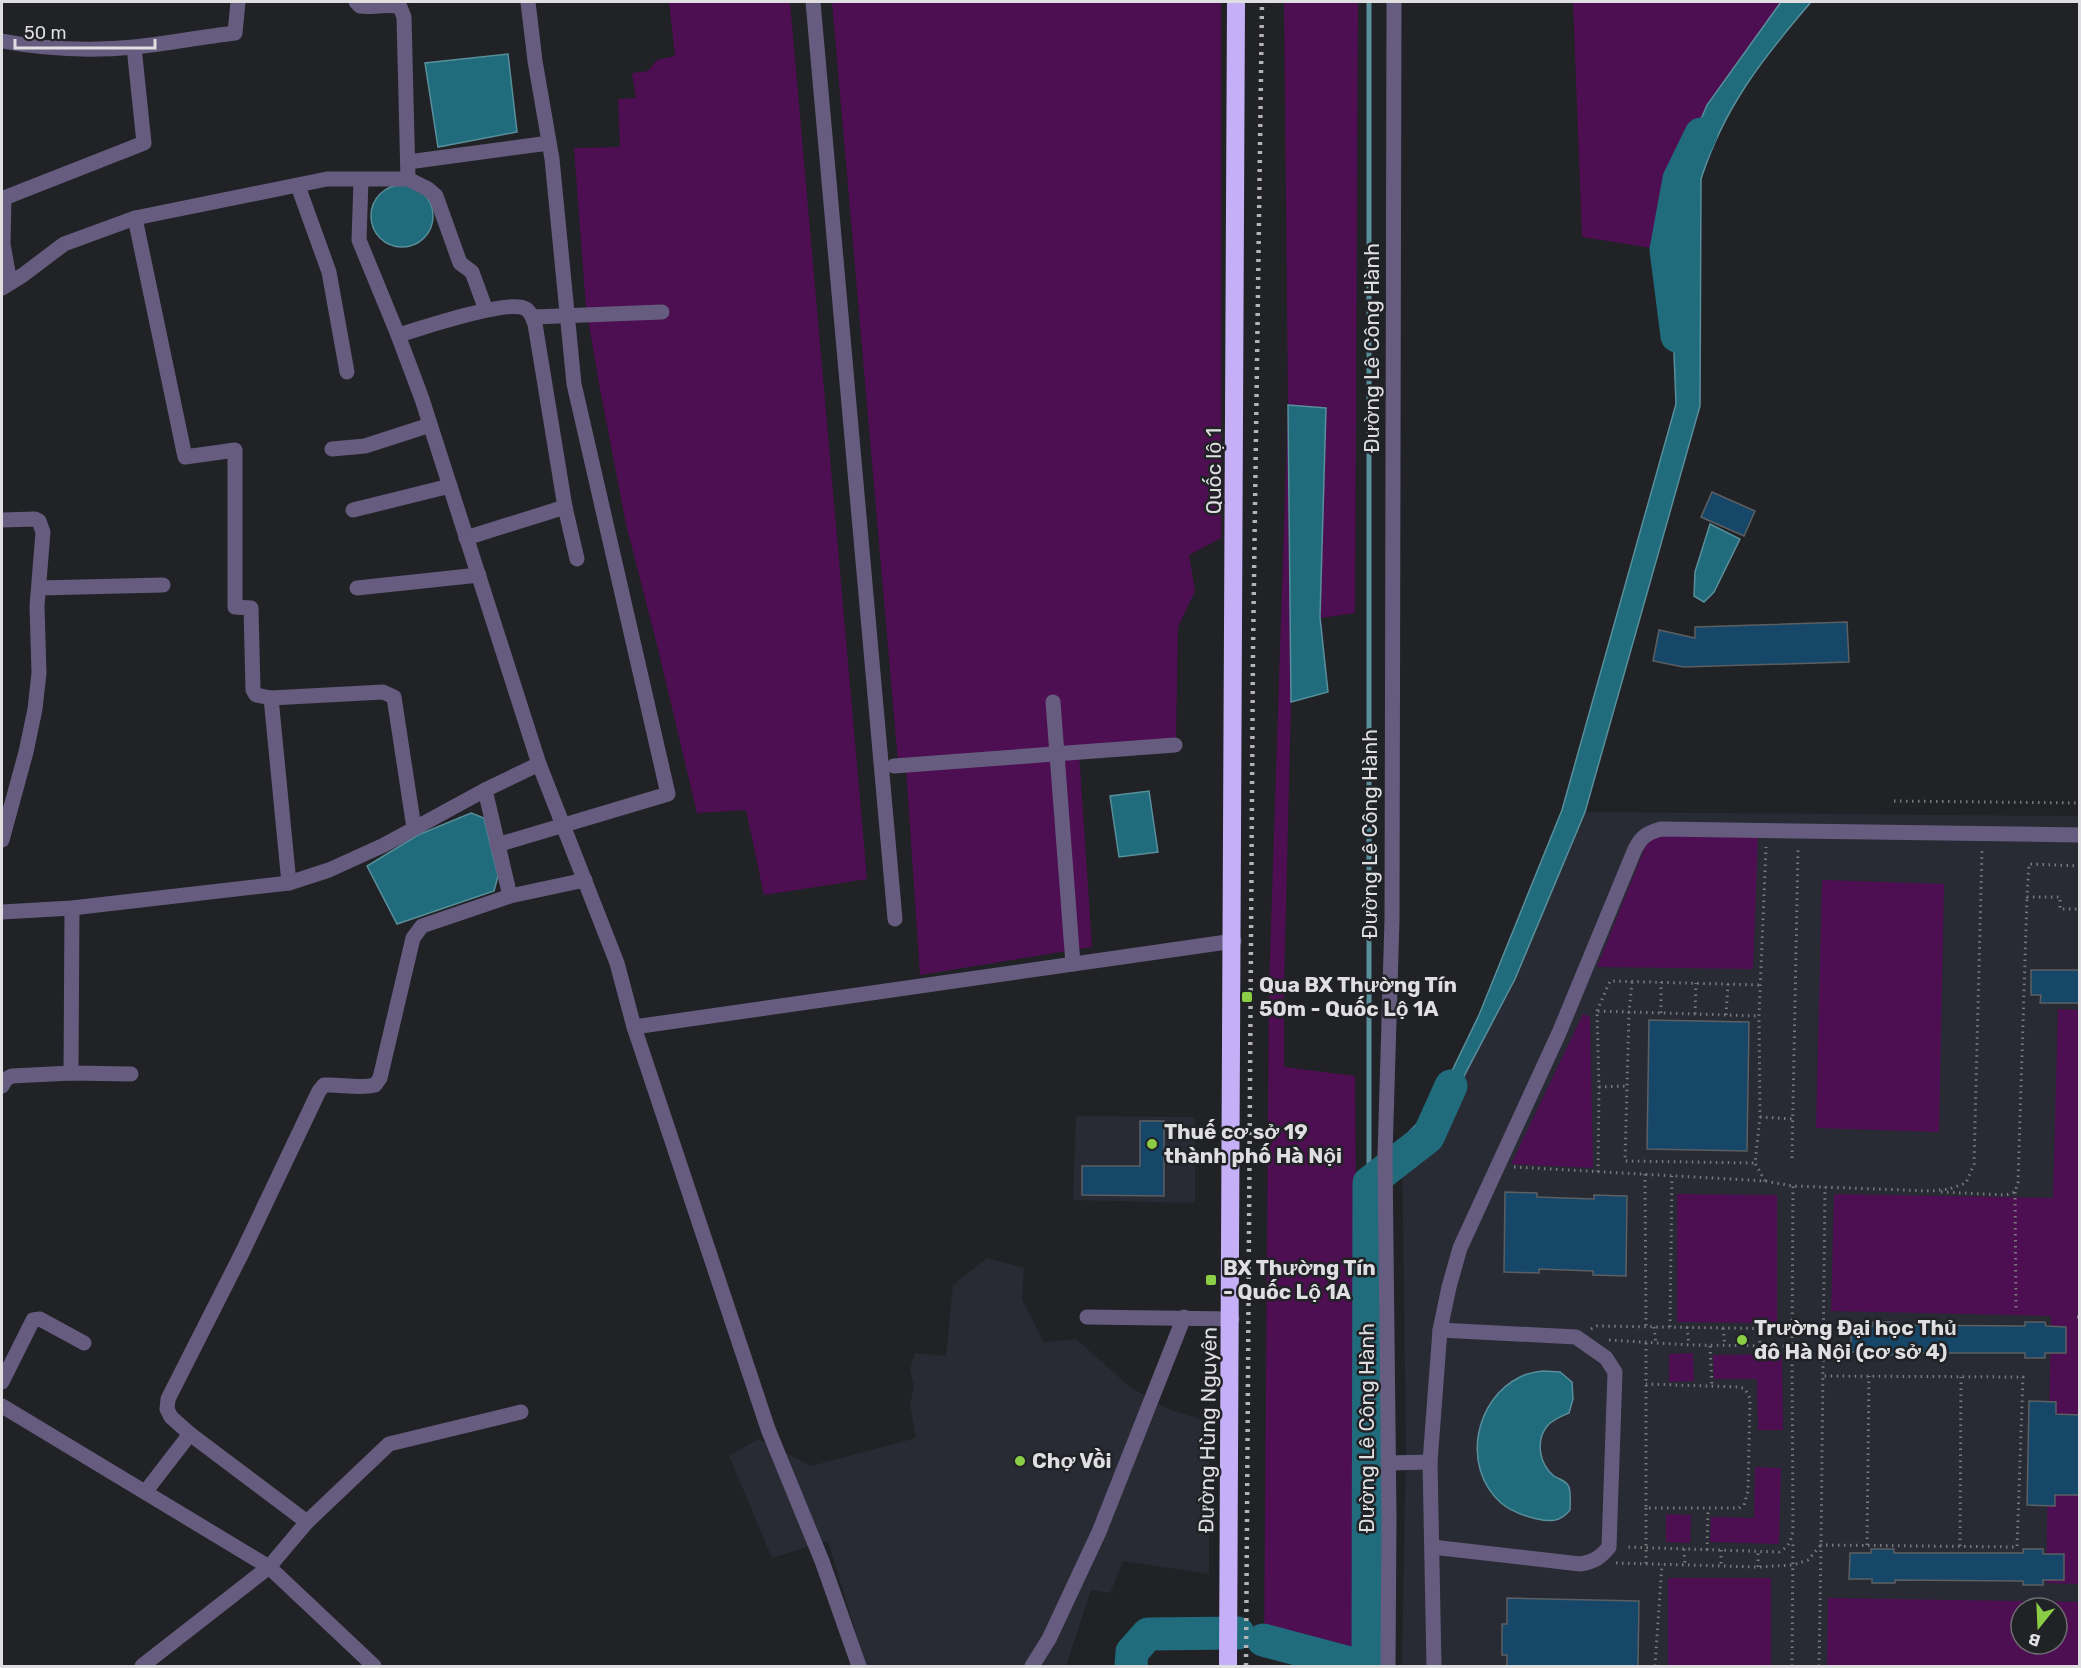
<svg xmlns="http://www.w3.org/2000/svg" width="2081" height="1668" font-family="Rubik,sans-serif">
<rect width="100%" height="100%" fill="#202225"/>
<g fill="#282b34" fill-rule="evenodd">
<path d="M1585,812l494,4v850h-677l4,-221 -4,-293 40,-34 73,-139zM2021,1608h36v36h-36z"/>
<polygon points="1076,1116 1195,1117 1195,1203 1073,1200"/>
<polygon points="987,1258 1024,1268 1022,1300 1044,1342 1076,1339 1130,1387 1168,1409 1209,1422 1209,1574 1123,1561 1110,1593 1091,1590 1066,1666 866,1666 828,1541 772,1558 729,1456 758,1439 811,1466 916,1438 910,1404 914,1386 910,1370 915,1353 946,1356 953,1285"/>
</g>
<g fill="#4d0f51" fill-rule="evenodd">
<polygon points="669,2 790,2 867,879 764,895 746,810 697,813 658,649 626,524 600,389 586,308 574,148 620,147 618,99 636,98 632,73 648,71 657,60 675,56"/>
<polygon points="832,2 1221,2 1221,538 1189,555 1195,591 1178,627 1176,738 898,762"/>
<polygon points="1284,2 1358,2 1355,613 1321,618 1328,692 1291,702 1284,986 1284,1067 1355,1076 1360,1653 1264,1653 1269,986 1288,405"/>
<polygon points="1573,2 1781,2 1707,105 1684,159 1670,251 1582,237"/>
<polygon points="1079,753 1092,947 920,975 906,768"/>
<polygon points="1657,834 1758,837 1753,969 1597,967 1646,845"/>
<polygon points="1822,880 1944,884 1939,1132 1816,1128"/>
<polygon points="2058,1009 2079,1010 2079,1584 2046,1583 2051,1316 1831,1311 1834,1194 2053,1198"/>
<polygon points="1583,1014 1590,1017 1593,1168 1511,1164"/>
<polygon points="1677,1194 1777,1195 1777,1323 1677,1322"/>
<polygon points="1693,1353 1694,1381 1669,1382 1669,1354"/>
<polygon points="1782,1354 1783,1430 1758,1430 1757,1379 1714,1379 1713,1355"/>
<polygon points="1755,1467 1781,1468 1779,1544 1710,1542 1711,1517 1754,1518"/>
<polygon points="1666,1514 1691,1515 1690,1543 1666,1542"/>
<rect x="1668" y="1578" width="103" height="88"/>
<path d="M1828,1598l251,4v64h-252zM2021,1608h36v36h-36z"/>
</g>
<g fill="#206c7c" stroke="#598e9b" stroke-width="1.5">
<path d="M1781,2h30c-48,56 -87,105 -110,177l-1,227 -115,406 -70,167 -73,139 -40,34 1,-14 33,-34 43,-89 83,-205 114,-406 -6,-153 14,-92 23,-54z"/>
<polygon points="508,54 517,132 438,147 425,63"/>
<circle cx="402" cy="216" r="31"/>
<polygon points="1288,405 1326,408 1320,617 1328,692 1291,702"/>
<polygon points="1710,524 1740,539 1714,592 1704,602 1694,596 1695,572"/>
<polygon points="1149,791 1158,852 1119,857 1110,796"/>
<polygon points="471,813 484,818 498,876 494,891 397,924 367,866 418,835"/>
<path d="M1543,1371l17,1 12,10 1,17 -4,14c-7,3 -15,6 -21,12 -13,15 -9,39 6,51 6,4 12,4 15,11 2,7 1,16 1,23 -10,12 -19,12 -33,9 -13,-3 -27,-8 -37,-17 -39,-36 -25,-103 20,-125 7,-4 16,-5 23,-6z"/>
</g>
<g fill="none" stroke-linecap="round" stroke-linejoin="round">
<polyline stroke="#598e9b" stroke-width="5" points="1369,1183 1369,2"/>
<g stroke="#206c7c" stroke-width="33">
<polyline points="1677,336 1666,250 1679,179 1701,134"/>
<polyline points="1263,1640 1361,1666"/>
<polyline points="1131,1666 1132,1652 1148,1634 1238,1633"/>
<polyline points="1368,1666 1369,1183 1428,1137 1451,1086"/>
</g>
</g>
<g fill="#174768" stroke="#5b5f62" stroke-width="1.5">
<polygon points="1712,492 1755,511 1744,536 1701,517"/>
<polygon points="1847,622 1849,662 1683,667 1653,661 1659,630 1695,638 1695,627"/>
<polygon points="2031,970 2079,970 2079,1003 2040,1003 2041,995 2031,995"/>
<polygon points="1649,1020 1749,1022 1747,1151 1647,1149"/>
<polygon points="1140,1121 1164,1121 1164,1196 1082,1195 1082,1166 1140,1166"/>
<polygon points="1505,1192 1537,1193 1537,1197 1594,1199 1594,1195 1627,1196 1626,1276 1593,1275 1593,1271 1539,1269 1539,1273 1504,1272"/>
<polygon points="1873,1322 1896,1322 1895,1325 2025,1326 2025,1322 2045,1322 2046,1326 2066,1327 2066,1353 2045,1353 2045,1358 2025,1358 2025,1353 1897,1353 1897,1355 1874,1355 1874,1352 1851,1352 1851,1326 1873,1326"/>
<polygon points="2029,1401 2056,1402 2056,1414 2079,1415 2079,1495 2055,1495 2055,1506 2027,1505"/>
<polygon points="1871,1549 1894,1549 1894,1553 2023,1553 2023,1549 2043,1549 2043,1554 2064,1554 2064,1580 2043,1580 2043,1585 2023,1585 2023,1581 1895,1580 1895,1583 1872,1583 1872,1579 1849,1579 1850,1553 1871,1553"/>
<polygon points="1507,1598 1639,1601 1638,1666 1507,1666 1507,1655 1502,1655 1502,1624 1507,1624"/>
</g>
<g fill="none" stroke-linecap="round" stroke-linejoin="round">
<g stroke="#797a7d" stroke-width="3" stroke-dasharray="1.5 4.5" stroke-linecap="butt">
<polyline points="1894,801 2080,803"/>
<polyline points="2080,866 2029,864 2027,897 2060,897 2060,909 2080,909"/>
<polyline points="1632,982 1629,1012 1625,1161 1755,1163"/>
<polyline points="1597,1011 1610,981 1760,985"/>
<polyline points="1661,1013 1661,982"/>
<polyline points="1695,1014 1696,983"/>
<polyline points="1726,1015 1728,984"/>
<polyline points="1599,1087 1627,1086"/>
<polyline points="1760,1117 1793,1119"/>
<polyline points="1792,1158 1798,848"/>
<polyline points="1514,1167 1765,1181 1793,1186 1931,1191 1949,1189 1966,1183 1974,1164 1982,850"/>
<polyline points="1598,1172 1599,1087 1597,1011 1759,1016"/>
<polyline points="1645,1174 1646,1327"/>
<polyline points="1765,1181 1755,1163 1760,1117 1759,1016 1766,847"/>
<polyline points="1941,1192 2006,1195 2015,1192 2018,1182 2027,897"/>
<polyline points="2015,1192 2016,1310"/>
<polyline points="2077,1317 2080,1317"/>
<polyline points="1654,1327 1656,1344"/>
<polyline points="1670,1327 1672,1176"/>
<polyline points="1687,1327 1689,1345"/>
<polyline points="1723,1328 1725,1346"/>
<polyline points="1591,1329 1597,1326 1792,1329"/>
<polyline points="1760,1329 1760,1346"/>
<path d="M1609,1340l80,5 97,1 4,3 2,6 1,176c-2,10 -4,16 -14,21l-153,-5"/>
<polyline points="1646,1343 1646,1508 1739,1508 1744,1505 1748,1491 1750,1398 1745,1389 1740,1387 1646,1384"/>
<polyline points="1710,1346 1712,1386"/>
<polyline points="1792,1350 1793,1186"/>
<polyline points="1646,1508 1646,1564"/>
<polyline points="1867,1545 1869,1376"/>
<polyline points="1960,1546 1961,1377"/>
<polyline points="1684,1549 1685,1565"/>
<polyline points="1707,1550 1708,1508"/>
<polyline points="1721,1550 1721,1566"/>
<polyline points="1616,1563 1758,1567 1793,1565 1808,1560 1821,1545 1825,1187"/>
<polyline points="1758,1567 1758,1552"/>
<polyline points="1655,1666 1662,1564"/>
<polyline points="1792,1666 1793,1541"/>
<polyline points="1819,1666 1821,1545 2017,1547 2023,1377 1823,1376"/>
</g>
<g stroke="#665c7f" stroke-width="15">
<path d="M356,2l4,4c14,2 27,-3 40,1l4,10 4,162"/>
<polyline points="813,2 895,919"/>
<path d="M2,41c42,8 90,10 133,6 34,-4 67,-10 100,-14l3,-31"/>
<polyline points="408,162 549,143"/>
<polyline points="361,180 359,240 398,335 422,399 539,764 617,963 634,1027 768,1429 822,1561 859,1666"/>
<polyline points="298,186 329,272 347,372"/>
<polyline points="135,218 185,457 235,450 235,607 251,608 253,690 256,695 271,698 383,692 394,697 414,828"/>
<polyline points="10,283 3,244 4,198 144,143 134,47"/>
<polyline points="2,288 23,275 64,244 135,218 327,179 408,179 428,189 436,196 460,263 472,272 486,310"/>
<polyline points="533,317 662,312"/>
<path d="M398,335c22,-6 111,-37 128,-26 5,3 7,10 9,15l30,183 12,52"/>
<polyline points="332,449 365,446 430,425"/>
<polyline points="353,510 450,486"/>
<polyline points="2,520 35,519 39,521 43,532 37,606 39,673 35,709 26,752 2,840"/>
<polyline points="466,538 565,507"/>
<polyline points="39,588 163,585"/>
<polyline points="357,588 479,575"/>
<polyline points="271,698 289,883"/>
<polyline points="1053,702 1073,964"/>
<polyline points="894,766 1175,745"/>
<polyline points="485,790 510,896"/>
<polyline points="497,845 668,794 574,384 552,159 535,61 528,2"/>
<polyline points="2,912 72,908 289,883 329,870 384,845 485,790 539,764"/>
<polyline points="634,1027 1234,941"/>
<polyline points="71,1073 72,908"/>
<polyline points="2,1086 6,1079 12,1076 71,1073 131,1074"/>
<polyline points="1087,1317 1232,1319"/>
<polyline points="2,1382 33,1320 40,1319 84,1343"/>
<polyline points="2,1406 269,1567 374,1666"/>
<polyline points="1388,1463 1430,1462"/>
<polyline points="146,1491 190,1434"/>
<path d="M307,1522l-117,-88 -19,-17 -4,-8 1,-10 75,-148 76,-160 5,-6c17,-1 34,4 51,0l5,-7 33,-140 9,-12 88,-30 75,-16"/>
<path d="M1432,1547l148,17c14,-2 21,-7 29,-17l6,-175 -9,-14 -30,-21 -136,-7"/>
<polyline points="142,1666 269,1567 307,1522 389,1444 521,1412"/>
<polyline points="1032,1666 1049,1639 1099,1532 1184,1317"/>
<polyline points="1388,1666 1389,1516 1385,1155 1392,920 1394,2"/>
<path d="M1434,1666l-4,-204 10,-132 9,-43 11,-39 99,-215 76,-184c7,-13 12,-16 26,-20l419,6"/>
</g>
<path stroke="#c5b0f7" stroke-width="18" d="M1228,1666c5,-554 10,-1109 8,-1664"/>
<polyline stroke="#b4b4b7" stroke-width="4.5" stroke-dasharray="3 6" stroke-linecap="butt" points="1246,1666 1253,651 1262,2"/>
</g>
<g fill="#8bce46" stroke="#202225" stroke-width="2">
<rect x="1241" y="991" width="12" height="12" rx="3"/>
<circle cx="1152" cy="1144" r="6"/>
<rect x="1205" y="1274" width="12" height="12" rx="3"/>
<circle cx="1742" cy="1340" r="6"/>
<circle cx="1020" cy="1461" r="6"/>
</g>
<g text-anchor="middle" stroke-width="5" stroke-linejoin="round" paint-order="stroke">
<g font-size="21" fill="#dfdfe2" stroke="#202225">
<text transform="translate(1372 348) rotate(-90)" y="7">Đường Lê Công Hành</text>
<text transform="translate(1214 471) rotate(-90)" y="7">Quốc lộ 1</text>
<text transform="translate(1370 834) rotate(-90)" y="7">Đường Lê Công Hành</text>
<text transform="translate(1367 1428) rotate(-90)" y="7">Đường Lê Công Hành</text>
<text transform="translate(1208 1430) rotate(-89)" y="7">Đường Hùng Nguyên</text>
</g>
<g font-size="21" font-weight="bold" fill="#dfdfe2" stroke="#202225" text-anchor="start">
<text x="1259" y="992">Qua BX Thường Tín<tspan x="1259" dy="24">50m - Quốc Lộ 1A</tspan></text>
<text x="1164" y="1139">Thuế cơ sở 19<tspan x="1164" dy="24">thành phố Hà Nội</tspan></text>
<text x="1223" y="1275">BX Thường Tín<tspan x="1223" dy="24">- Quốc Lộ 1A</tspan></text>
<text x="1754" y="1335">Trường Đại học Thủ<tspan x="1754" dy="24">đô Hà Nội (cơ sở 4)</tspan></text>
<text x="1032" y="1468">Chợ Vồi</text>
</g>
</g>
<rect width="2081" height="1668" fill="none" stroke="#dfdfe2" stroke-width="6"/>
<g transform="translate(2039 1626) rotate(198)"><circle r="28" fill="#202225" stroke="#6c6e71" stroke-width="1.5"/>
<path d="M0-4.5L10 22L0 15L-10 22Z" fill="#8bce46"/>
<text y="-9" font-size="16" font-weight="bold" text-anchor="middle" fill="#dfdfe2">B</text>
</g>
<path d="M15 39v9h140v-9" fill="none" stroke="#dfdfe2" stroke-width="3"/>
<text x="24" y="39" font-size="18" fill="#dfdfe2" stroke="#202225" stroke-width="4.5" paint-order="stroke">50 m</text>
</svg>
